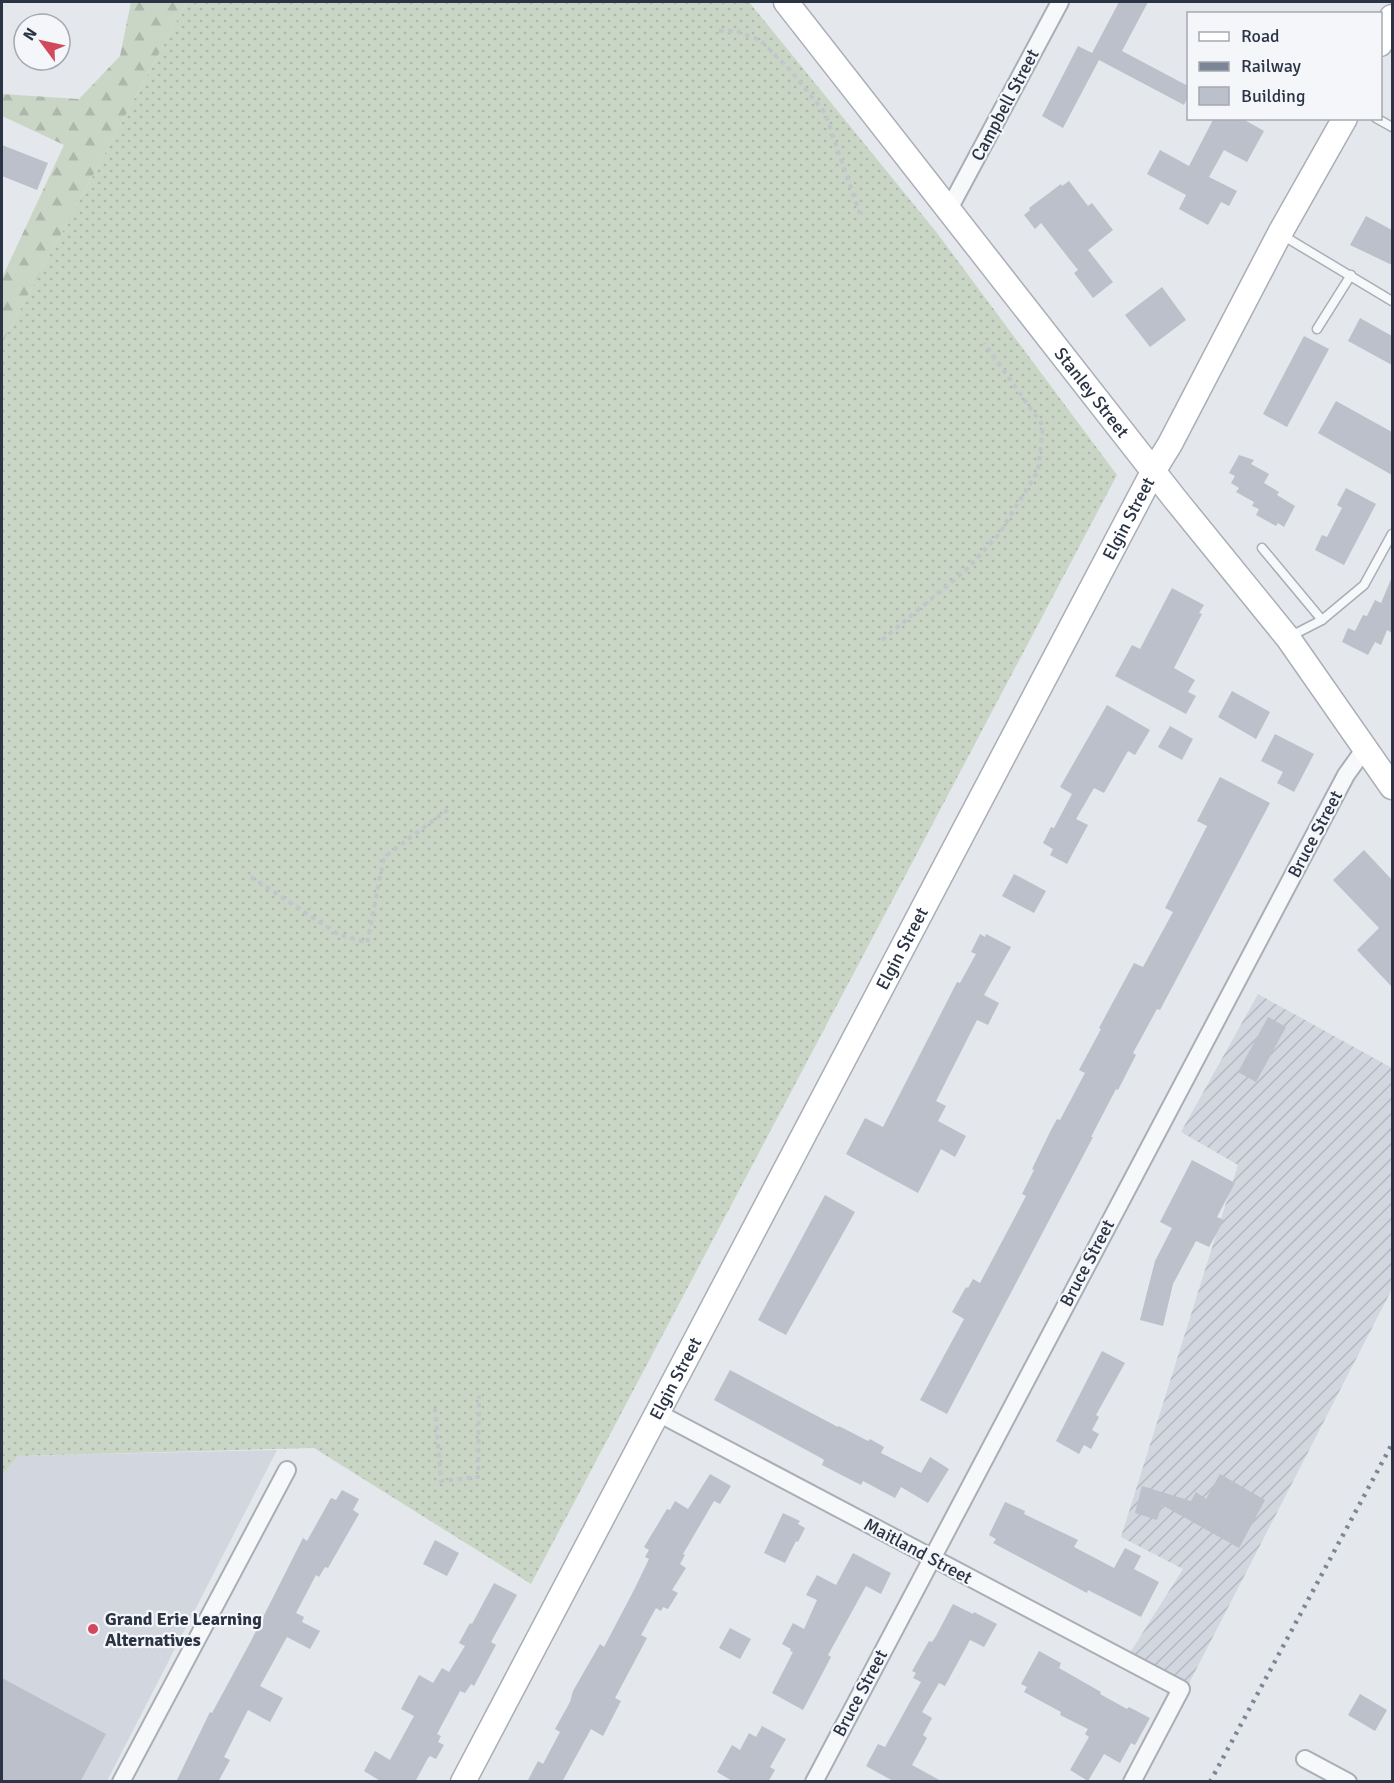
<svg xmlns="http://www.w3.org/2000/svg" width="1394" height="1783" font-family="Signika,sans-serif">
<defs>
<pattern id="industrial-furrows" width="10" height="10" patternUnits="userSpaceOnUse" patternTransform="scale(1.5)"><rect width="10" height="10" fill="#d2d6de"/><path d="M-1 1l2-2M0 10L10 0M9 11l2-2" fill="none" stroke="#b4b8c0"/></pattern>
<pattern id="grass-dots" width="8" height="8" patternUnits="userSpaceOnUse" patternTransform="scale(1.5)"><rect width="8" height="8" fill="#c9d6c5"/><path d="M2 2h.1M6 6h.1" fill="none" stroke="#adb8ab" stroke-width="1.8" stroke-linecap="round"/></pattern>
<pattern id="forest-firs" width="22" height="20" patternUnits="userSpaceOnUse" patternTransform="scale(1.5)"><rect width="22" height="20" fill="#c9d6c5"/><path d="M5 1l3.5 6h-7zM16 11l3.5 6h-7z" fill="#adb8ab"/></pattern>
</defs>
<rect width="100%" height="100%" fill="#e4e7ec"/>
<polygon fill="#d2d6de" points="277,1450 107,1781 2,1782 2,1476 18,1456"/>
<polygon fill="url(#industrial-furrows)" points="1258,994 1392,1068 1392,1289 1185,1691 1126,1659 1183,1569 1121,1537 1238,1165 1181,1132"/>
<polygon fill="url(#grass-dots)" points="187,2 749,2 937,233 1117,475 531,1584 314,1448 18,1456 2,1476 2,343"/>
<polygon fill="url(#forest-firs)" points="131,2 187,2 2,343 2,278 64,145 2,116 2,94 79,99 120,56"/>
<g fill="#bbc0ca">
<polygon points="1119,2 1148,2 1122,51 1188,86 1188,96 1184,105 1099,60 1063,128 1042,116 1078,46 1092,53"/>
<polygon points="1214,118 1241,118 1264,131 1247,162 1224,150 1209,177 1237,191 1229,206 1221,202 1208,225 1179,209 1186,195 1147,174 1160,150 1189,166"/>
<polygon points="2,145 48,163 37,190 2,176"/>
<polygon points="1069,181 1088,206 1092,203 1113,230 1088,250 1113,282 1093,298 1074,273 1078,270 1041,223 1035,229 1024,215 1030,210 1029,208 1061,184 1062,186"/>
<polygon points="1366,216 1392,230 1392,265 1350,245"/>
<polygon points="1162,287 1186,320 1150,347 1125,315"/>
<polygon points="1360,318 1392,336 1392,365 1348,341"/>
<polygon points="1304,336 1329,349 1287,427 1263,414"/>
<polygon points="1336,401 1392,432 1392,475 1318,433"/>
<polygon points="1239,455 1254,460 1251,464 1269,474 1264,483 1279,492 1277,495 1295,506 1284,527 1278,523 1276,526 1256,515 1259,509 1252,506 1254,502 1236,492 1239,488 1231,483 1235,476 1229,473"/>
<polygon points="1346,488 1376,504 1344,565 1315,550 1322,535 1327,537 1342,508 1337,505"/>
<polygon points="1392,577 1392,633 1387,630 1381,645 1375,642 1368,655 1342,642 1348,628 1355,631 1363,615 1367,616 1375,600 1381,603"/>
<polygon points="1172,588 1204,605 1199,613 1202,614 1174,668 1195,680 1188,692 1196,696 1186,714 1115,676 1132,645 1140,649"/>
<polygon points="1232,691 1270,712 1256,739 1218,717"/>
<polygon points="1107,705 1150,730 1135,755 1128,751 1104,793 1094,788 1076,819 1088,825 1067,864 1050,855 1053,849 1043,843 1051,827 1054,828 1072,794 1060,787"/>
<polygon points="1170,726 1193,739 1182,760 1158,747"/>
<polygon points="1275,734 1314,754 1294,792 1277,783 1283,772 1261,761"/>
<polygon points="1220,777 1270,803 1160,1010 1157,1009 1133,1053 1136,1055 1118,1090 1116,1089 1091,1137 1093,1137 947,1414 920,1400 964,1319 952,1312 966,1287 968,1288 973,1279 980,1283 1026,1196 1022,1194 1034,1170 1032,1169 1050,1132 1057,1119 1060,1120 1085,1073 1079,1070 1101,1029 1099,1028 1134,963 1143,967 1173,912 1165,908 1207,826 1197,821"/>
<polygon points="1364,850 1392,880 1392,987 1357,950 1379,928 1333,880"/>
<polygon points="1014,874 1046,891 1034,913 1002,896"/>
<polygon points="980,934 985,937 986,934 1011,947 984,995 999,1003 988,1025 977,1020 936,1101 946,1106 938,1121 966,1136 955,1157 941,1149 918,1193 846,1154 865,1118 883,1127 957,982 960,983 976,954 971,952"/>
<polygon points="1268,1017 1286,1027 1256,1082 1238,1072"/>
<polygon points="1192,1160 1235,1183 1217,1217 1224,1220 1209,1247 1196,1241 1173,1284 1163,1326 1140,1320 1155,1261 1172,1228 1160,1222"/>
<polygon points="825,1195 855,1212 786,1335 758,1320"/>
<polygon points="1102,1351 1125,1363 1096,1415 1099,1417 1092,1430 1099,1434 1091,1449 1084,1445 1079,1454 1056,1441"/>
<polygon points="730,1370 838,1427 839,1426 868,1441 870,1439 884,1447 881,1453 921,1473 930,1457 949,1469 928,1503 901,1487 895,1498 863,1481 861,1485 822,1465 824,1460 821,1458 714,1400"/>
<polygon points="710,1474 731,1486 720,1504 714,1501 683,1554 685,1555 680,1564 686,1568 672,1590 678,1593 668,1609 663,1607 661,1611 656,1608 641,1635 647,1638 615,1698 621,1701 603,1736 591,1729 562,1782 527,1782 538,1761 543,1764 560,1732 555,1729 570,1702 573,1691 600,1644 604,1647 634,1590 649,1559 645,1557 649,1550 644,1547 667,1509 670,1510 675,1501 688,1509"/>
<polygon points="1220,1474 1265,1500 1239,1548 1162,1505 1157,1520 1135,1513 1142,1486 1191,1501 1196,1492 1206,1499"/>
<polygon points="342,1490 359,1499 353,1510 359,1514 328,1568 325,1567 319,1577 316,1575 296,1613 304,1617 302,1622 320,1631 310,1649 287,1637 260,1686 283,1698 270,1722 248,1710 224,1757 230,1760 218,1782 176,1782 210,1712 212,1713 251,1641 303,1538 307,1541 331,1498 336,1500"/>
<polygon points="1005,1502 1025,1511 1024,1514 1078,1540 1074,1547 1114,1568 1125,1548 1141,1556 1134,1569 1159,1582 1141,1617 1088,1590 1087,1593 993,1543 996,1539 989,1535"/>
<polygon points="783,1513 800,1521 798,1524 805,1528 798,1542 796,1541 785,1563 764,1553"/>
<polygon points="435,1540 459,1553 447,1576 423,1564"/>
<polygon points="853,1553 891,1573 881,1594 866,1586 828,1655 831,1657 803,1710 772,1693 793,1652 790,1651 791,1649 782,1644 793,1623 804,1629 817,1600 806,1595 817,1575 836,1585"/>
<polygon points="494,1583 517,1595 491,1642 496,1645 474,1686 471,1684 465,1693 460,1691 437,1734 441,1736 438,1742 444,1745 436,1759 430,1756 428,1758 415,1782 382,1782 364,1771 375,1751 390,1760 414,1716 401,1709 419,1675 433,1683 442,1668 449,1672 465,1646 459,1643 470,1623 472,1624"/>
<polygon points="953,1604 973,1614 974,1612 997,1624 984,1647 970,1640 945,1686 939,1683 922,1712 932,1718 923,1735 927,1738 912,1765 943,1782 895,1782 866,1766 878,1744 885,1747 921,1682 913,1678 916,1673 912,1671 929,1641 932,1642 936,1636"/>
<polygon points="730,1628 751,1639 740,1659 719,1648"/>
<polygon points="1039,1651 1061,1663 1059,1668 1101,1692 1100,1694 1127,1709 1129,1707 1150,1718 1135,1745 1131,1743 1120,1763 1104,1754 1088,1781 1070,1770 1089,1737 1085,1734 1088,1729 1060,1715 1061,1712 1024,1692 1027,1687 1021,1684"/>
<polygon points="2,1678 106,1734 80,1782 2,1782"/>
<polygon points="1360,1694 1387,1710 1375,1731 1348,1715"/>
<polygon points="762,1726 786,1739 770,1767 775,1770 768,1782 734,1782 717,1772 732,1745 740,1750 749,1733 756,1737"/>
</g>
<g fill="none" stroke-linecap="round" stroke-linejoin="round">
<defs>
<g id="lane">
<polyline points="1376,118 1392,127"/>
<polyline points="1282,235 1392,301"/>
<polyline points="1317,329 1351,275"/>
<polyline points="1262,548 1322,620"/>
<polyline points="1289,637 1322,620 1364,585 1392,534"/>
</g>
<g id="street">
<polyline points="949,209 1060,2"/>
<polyline points="656,1412 1181,1689 1132,1782"/>
<polyline points="1305,1759 1348,1782"/>
<polyline points="121,1782 287,1470"/>
<polyline points="814,1782 1346,775 1366,747"/>
</g>
<g id="secondary">
<path id="s1" d="M786,2l389,497 113,139 104,149"/>
<polyline points="1380,44 1392,17"/>
<path id="s2" d="M463,1782l691,-1312 16,-26 110,-211 65,-115"/>
</g>
</defs>
<use href="#lane" stroke="#a9aeb7" stroke-width="11"/>
<use href="#street" stroke="#a9aeb7" stroke-width="20"/>
<use href="#secondary" stroke="#a9aeb7" stroke-width="27"/>
<g stroke="#c2c5cb" stroke-width="4" stroke-dasharray="4.5 4.5" stroke-linecap="butt">
<polyline points="719,31 736,31 760,40 790,70 825,113 860,214"/>
<polyline points="882,640 967,569 999,534 1038,471 1043,426 984,343"/>
<polyline points="251,877 338,934 367,943 384,857 450,808"/>
<polyline points="435,1408 441,1481 478,1477 479,1396"/>
</g>
<use href="#lane" stroke="#f7f8fa" stroke-width="8"/>
<use href="#street" stroke="#f7f8fa" stroke-width="16"/>
<use href="#secondary" stroke="#fff" stroke-width="24"/>
<polyline stroke="#7d8696" stroke-width="4.5" stroke-dasharray="3 6" stroke-linecap="butt" points="1210,1782 1392,1444"/>
</g>
<circle fill="#d1495b" stroke="#f4f6f9" stroke-width="2" cx="93" cy="1629" r="6"/>
<g text-anchor="middle" stroke-width="4.5" stroke-linejoin="round" paint-order="stroke">
<g font-size="18" fill="#2b3445" stroke="#f4f6f9">
<text transform="translate(1005 105) rotate(-62)" y="6">Campbell Street</text>
<text dy="6" stroke="none"><textPath href="#s1" startOffset="496">Stanley Street</textPath></text>
<text dy="6" stroke="none"><textPath href="#s2" startOffset="1428">Elgin Street</textPath></text>
<text transform="translate(1315 834) rotate(-62)" y="6">Bruce Street</text>
<text dy="6" stroke="none"><textPath href="#s2" startOffset="942">Elgin Street</textPath></text>
<text transform="translate(1087 1263) rotate(-62)" y="6">Bruce Street</text>
<text dy="6" stroke="none"><textPath href="#s2" startOffset="456">Elgin Street</textPath></text>
<text transform="translate(918 1551) rotate(28)" y="6">Maitland Street</text>
<text transform="translate(860 1693) rotate(-62)" y="6">Bruce Street</text>
</g>
<g font-size="18" font-weight="bold" fill="#2b3445" stroke="#f4f6f9" text-anchor="start">
<text x="105" y="1625">Grand Erie Learning<tspan x="105" dy="21">Alternatives</tspan></text>
</g>
</g>
<rect width="1394" height="1783" fill="none" stroke="#2b3445" stroke-width="6"/>
<rect x="1187" y="12" width="195" height="108" fill="#f4f6f9" stroke="#a4a8b1" stroke-width="1.5"/>
<rect x="1199" y="32" width="30" height="9" fill="#ffffff" stroke="#a4a8b1" stroke-width="1.5"/>
<text x="1241" y="42" font-size="18" fill="#2b3445">Road</text>
<rect x="1199" y="62" width="30" height="9" fill="#7d8696" stroke="#a4a8b1" stroke-width="1.5"/>
<text x="1241" y="72" font-size="18" fill="#2b3445">Railway</text>
<rect x="1199" y="87" width="30" height="18" fill="#bbc0ca" stroke="#a4a8b1" stroke-width="1.5"/>
<text x="1241" y="102" font-size="18" fill="#2b3445">Building</text>
<g transform="translate(42 42) rotate(303)"><circle r="28" fill="#f4f6f9" stroke="#a4a8b1" stroke-width="1.5"/>
<path d="M0-4.5L10 22L0 15L-10 22Z" fill="#d1495b"/>
<text y="-9" font-size="16" font-weight="bold" text-anchor="middle" fill="#2b3445">N</text>
</g>
</svg>
